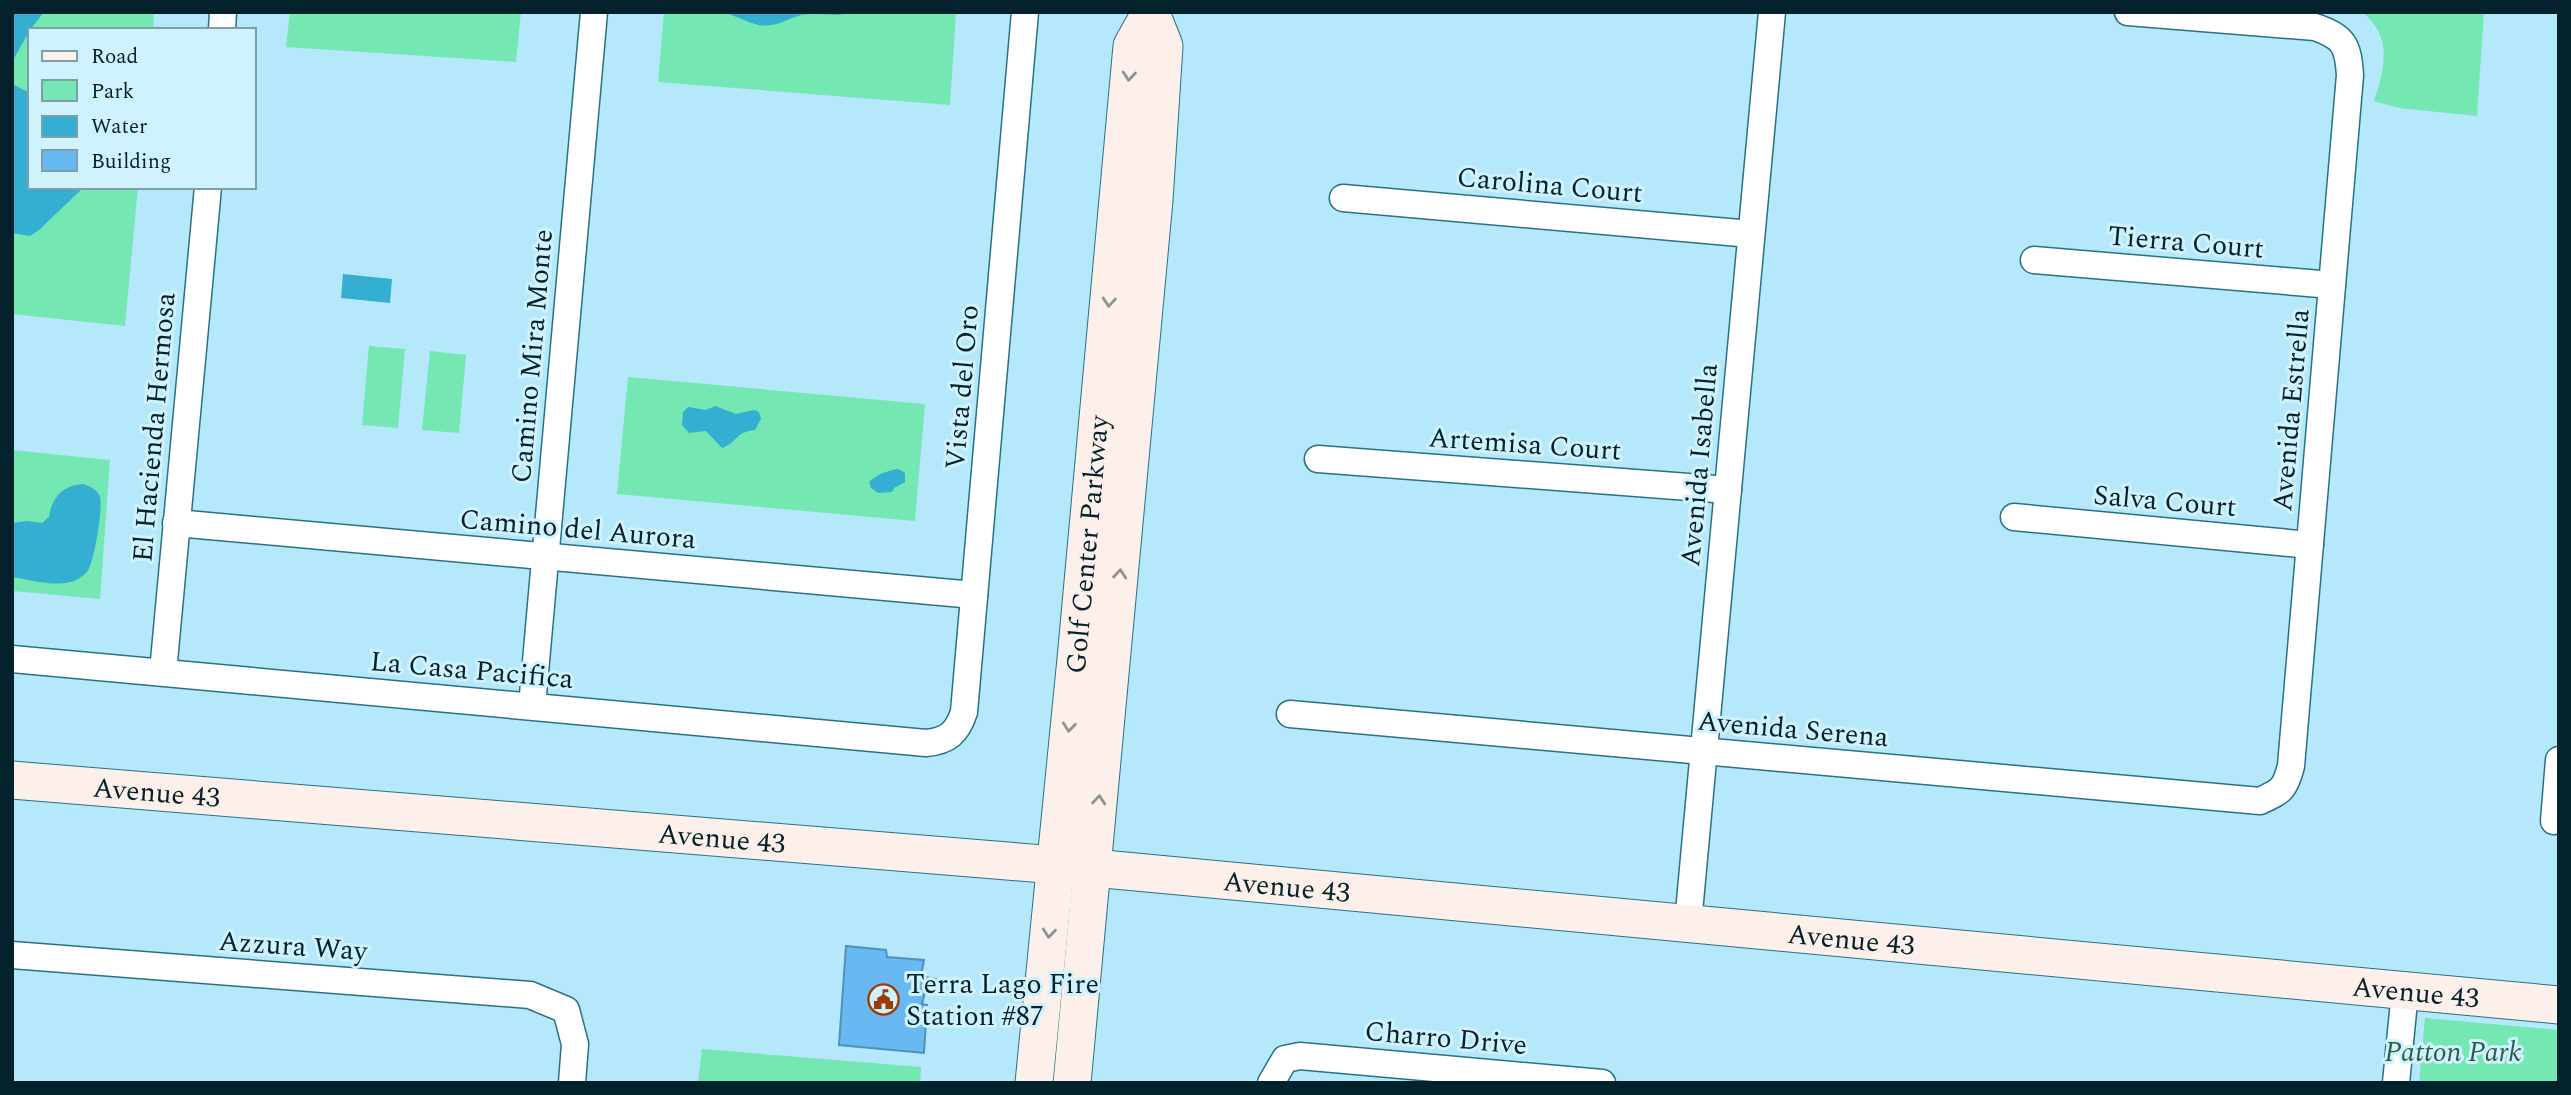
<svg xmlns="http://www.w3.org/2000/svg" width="2571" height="1095" font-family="Spectral,serif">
<rect width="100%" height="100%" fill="#b4e8fa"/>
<g fill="#74e7b2">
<polygon points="12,12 154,12 153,30 30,30 30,187 138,187 125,326 12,314"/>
<polygon points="290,12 521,12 516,62 286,47"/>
<polygon points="664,12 956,12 950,105 658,82"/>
<path d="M2362,12h122l-7,104 -78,-8 -25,-7c11,-32 19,-65 -12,-89z"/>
<polygon points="369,346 405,349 398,428 362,425"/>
<polygon points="430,351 466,355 459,433 422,430"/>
<polygon points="628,377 925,404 915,521 617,494"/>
<polygon points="12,450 110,460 100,599 12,591"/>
<polygon points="2425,1018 2559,1030 2559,1083 2419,1083"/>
<polygon points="702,1049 921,1067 920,1083 698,1083"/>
</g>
<g fill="#34aed1">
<polygon points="12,12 44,12 30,30 12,62"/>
<path d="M723,12h128c-15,6 -33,0 -50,3 -14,4 -26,13 -42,10 -13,-3 -25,-10 -36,-13z"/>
<polygon points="12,84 30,93 30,187 84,187 39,230 30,236 12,233"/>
<polygon points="343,274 392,279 390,303 341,298"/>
<path d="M715,406l21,8 18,-4 5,2 2,7 -6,11c-22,3 -15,11 -33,18l-16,-17 -17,2 -7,-8 1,-13 5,-5 18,3z"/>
<path d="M898,469l7,4v9l-11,6 -2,4 -14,1 -7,-5 -2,-6c8,-8 18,-11 29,-13z"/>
<path d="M84,484c7,3 14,6 16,13 3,11 -6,67 -13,75 -2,2 -7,6 -9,7 -17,10 -47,1 -66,-2v-54l15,-2 15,2 7,-6c3,-20 14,-32 35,-33z"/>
</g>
<polygon fill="#68b8f2" stroke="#4f90bf" stroke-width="2" points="846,946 886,950 887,957 924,960 921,976 936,979 934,993 925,992 922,1004 927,1005 924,1053 839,1045"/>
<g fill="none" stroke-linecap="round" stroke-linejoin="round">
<defs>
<g id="street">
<polyline points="222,30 223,12"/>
<polyline points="1343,198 1751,234"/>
<polyline points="2034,260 2332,285"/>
<polyline points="1318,459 1728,490"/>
<polyline points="2014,517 2310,545"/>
<polyline points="176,523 974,595"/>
<path d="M12,659l914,84c22,-2 31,-10 38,-31l61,-700"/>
<polyline points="163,672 208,187"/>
<polyline points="532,706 594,12"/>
<path d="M1290,714l970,87c22,-10 25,-12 31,-35l59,-691c-2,-30 -6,-38 -35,-48l-187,-15"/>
<polyline points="2554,821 2559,760"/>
<polyline points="1688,923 1772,12"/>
<polyline points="12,955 530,995 566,1010 575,1044 572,1083"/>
<polyline points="1271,1083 1285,1059 1300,1056 1602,1083"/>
<polyline points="2396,1083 2405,991"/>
</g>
<g id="secondary">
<path id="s1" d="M12,780l1081,88 1466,137"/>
<path id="s2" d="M1034,1083l42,-424 56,-613 19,-34"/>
<polyline points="1072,1083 1154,200 1164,46 1151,13"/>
</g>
</defs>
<use href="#street" stroke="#297186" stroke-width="29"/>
<use href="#secondary" stroke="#297186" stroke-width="39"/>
<use href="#street" stroke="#fff" stroke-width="26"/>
<use href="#secondary" stroke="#fdefe9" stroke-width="37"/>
</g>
<defs><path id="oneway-chevron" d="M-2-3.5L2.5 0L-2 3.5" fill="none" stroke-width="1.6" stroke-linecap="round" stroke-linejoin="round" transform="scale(1.75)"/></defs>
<g stroke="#8d9394">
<use href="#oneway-chevron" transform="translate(1129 76) rotate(95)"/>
<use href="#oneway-chevron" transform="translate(1109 302) rotate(95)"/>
<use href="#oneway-chevron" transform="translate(1120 574) rotate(-85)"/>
<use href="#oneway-chevron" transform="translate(1069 727) rotate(96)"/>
<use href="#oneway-chevron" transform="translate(1099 800) rotate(-85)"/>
<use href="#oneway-chevron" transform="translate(1049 933) rotate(96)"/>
</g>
<defs>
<symbol id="civic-ring" viewBox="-11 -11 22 22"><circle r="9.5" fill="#d0f2fe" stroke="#9e3a05" stroke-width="1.5"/><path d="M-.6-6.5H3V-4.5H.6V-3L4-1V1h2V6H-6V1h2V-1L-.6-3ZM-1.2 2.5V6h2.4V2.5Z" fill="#9e3a05"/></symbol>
</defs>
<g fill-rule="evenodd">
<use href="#civic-ring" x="866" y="982" width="35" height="35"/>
</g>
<g text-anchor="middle" stroke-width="6" stroke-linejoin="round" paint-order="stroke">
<g font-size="28" fill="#04222b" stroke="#d0f2fe">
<text transform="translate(1550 184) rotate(5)" y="10">Carolina Court</text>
<text transform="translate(2186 241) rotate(5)" y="10">Tierra Court</text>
<text transform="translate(531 356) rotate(-85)" y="10">Camino Mira Monte</text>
<text transform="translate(961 387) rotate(-85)" y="10">Vista del Oro</text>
<text transform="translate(2290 410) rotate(-85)" y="10">Avenida Estrella</text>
<text transform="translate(153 427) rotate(-85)" y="10">El Hacienda Hermosa</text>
<text transform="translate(1525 443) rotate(4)" y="10">Artemisa Court</text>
<text transform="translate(1698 465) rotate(-85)" y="10">Avenida Isabella</text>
<text transform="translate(2165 500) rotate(5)" y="10">Salva Court</text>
<text transform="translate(578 528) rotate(5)" y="10">Camino del Aurora</text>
<text dy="10" stroke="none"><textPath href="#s2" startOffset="541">Golf Center Parkway</textPath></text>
<text transform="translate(472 669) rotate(5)" y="10">La Casa Pacifica</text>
<text transform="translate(1793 728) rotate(5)" y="10">Avenida Serena</text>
<text dy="10" stroke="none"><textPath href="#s1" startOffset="145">Avenue 43</textPath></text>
<text dy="10" stroke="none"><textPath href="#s1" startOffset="712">Avenue 43</textPath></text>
<text dy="10" stroke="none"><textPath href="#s1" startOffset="1279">Avenue 43</textPath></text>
<text dy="10" stroke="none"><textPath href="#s1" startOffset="1846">Avenue 43</textPath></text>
<text transform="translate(293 945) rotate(4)" y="10">Azzura Way</text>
<text dy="10" stroke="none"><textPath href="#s1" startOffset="2413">Avenue 43</textPath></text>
<text transform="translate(1446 1037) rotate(5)" y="10">Charro Drive</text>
</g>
<g font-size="28" fill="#04222b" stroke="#d0f2fe" text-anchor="start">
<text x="906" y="993">Terra Lago Fire<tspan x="906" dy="32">Station #87</tspan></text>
</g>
<g font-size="28" font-style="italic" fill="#2b6048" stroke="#d0f2fe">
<text x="2453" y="1061">Patton Park</text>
</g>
</g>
<rect width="2571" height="1095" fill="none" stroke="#04222b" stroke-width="28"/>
<rect x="28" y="28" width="228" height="161" fill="#d0f2fe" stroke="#7e9faa" stroke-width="2"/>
<rect x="42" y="51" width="35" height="10" fill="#fdefe9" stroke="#7e9faa" stroke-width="2"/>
<text x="91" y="63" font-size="21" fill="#04222b">Road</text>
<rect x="42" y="80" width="35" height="21" fill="#74e7b2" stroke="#7e9faa" stroke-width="2"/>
<text x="91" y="98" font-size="21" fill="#04222b">Park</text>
<rect x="42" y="116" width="35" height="21" fill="#34aed1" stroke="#7e9faa" stroke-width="2"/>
<text x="91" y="133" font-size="21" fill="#04222b">Water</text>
<rect x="42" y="150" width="35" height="21" fill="#68b8f2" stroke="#7e9faa" stroke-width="2"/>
<text x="91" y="168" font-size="21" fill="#04222b">Building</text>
</svg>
